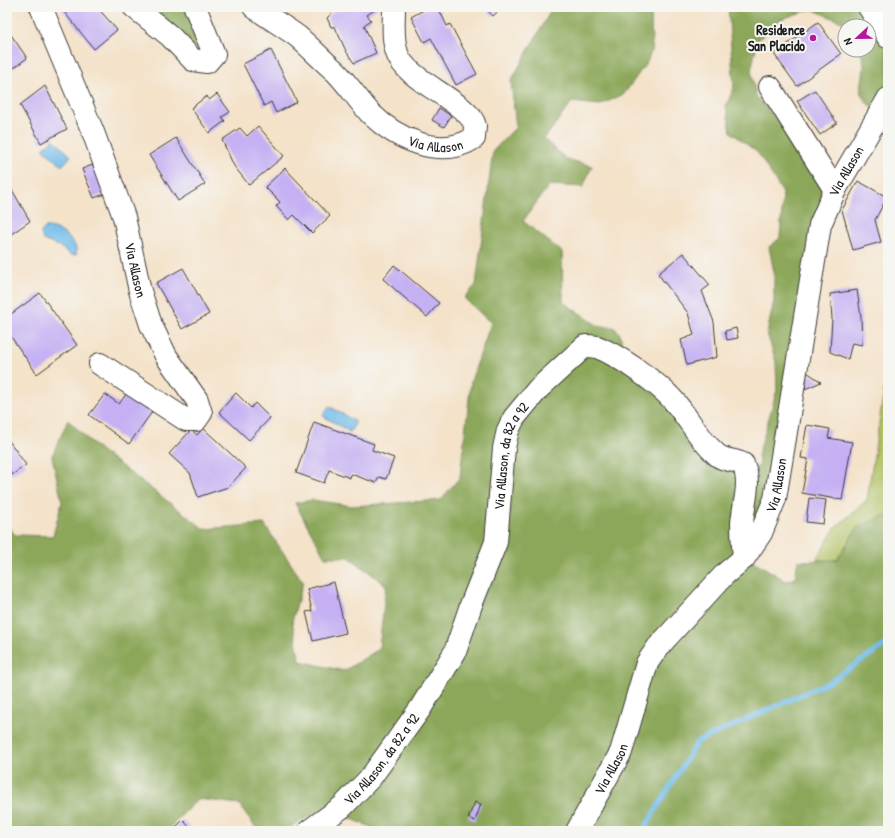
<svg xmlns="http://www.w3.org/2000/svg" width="895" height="838" font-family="'Patrick Hand',sans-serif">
<rect width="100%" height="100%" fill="#f6f6f2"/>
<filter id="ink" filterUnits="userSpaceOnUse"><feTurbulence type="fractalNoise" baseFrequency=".025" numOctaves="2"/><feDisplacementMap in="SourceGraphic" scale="8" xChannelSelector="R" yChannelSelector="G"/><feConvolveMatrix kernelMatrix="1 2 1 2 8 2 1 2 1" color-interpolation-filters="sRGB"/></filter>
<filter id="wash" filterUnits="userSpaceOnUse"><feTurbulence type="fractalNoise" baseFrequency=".012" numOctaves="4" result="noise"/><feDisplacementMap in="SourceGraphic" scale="16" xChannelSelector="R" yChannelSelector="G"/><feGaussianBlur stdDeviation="0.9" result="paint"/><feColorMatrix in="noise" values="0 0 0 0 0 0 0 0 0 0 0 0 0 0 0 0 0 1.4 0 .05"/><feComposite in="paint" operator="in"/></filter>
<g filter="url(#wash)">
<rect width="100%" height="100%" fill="#f4e2c9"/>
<polygon fill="#b1c164" stroke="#666e40" points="888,365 888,514 857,528 837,560 816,560 835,528 867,500"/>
<g fill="#8ca75a" stroke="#54623b">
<polygon points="144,7 185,7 205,48 194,46"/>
<polygon points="553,7 679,7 651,13 652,49 647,62 624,94 600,105 572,102 544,139 566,159 592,166 583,187 549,185 523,221 562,252 563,302 600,327 614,327 620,334 622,343 629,347 630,359 737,474 737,551 786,581 795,578 798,561 837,560 857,528 888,514 888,831 370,831 371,827 325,808 283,831 258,831 239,804 197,799 167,831 7,831 7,524 15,535 53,536 62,502 52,456 68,420 95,446 204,529 264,524 303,582 292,621 300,661 344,671 379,649 386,585 349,557 325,557 295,503 313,500 352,506 441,500 460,477 471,381 491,323 464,298 476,285 493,151 516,127 511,81"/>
<path d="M728,7h133l9,12 17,30 1,36 -13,25c-20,-16 -13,-20 -11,-42 1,-5 -3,-13 -4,-18h9v-24h-23l-2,-3 -32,-14 -31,10 -23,21 -7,30 5,26 32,37 35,51 -51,315 -22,38 1,-66 9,-6 -2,-9 19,-66 -1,-28 -9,-29 7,-32v-29l-5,-25 11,-9 3,-45 -25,-40 -27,-21 -5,-26 8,-18z"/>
</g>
<g fill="#70bcea" stroke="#466c83">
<polygon points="53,139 71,156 62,166 43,149"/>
<path d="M46,227c11,-1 34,15 30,28h-5l-12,-9 -16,-6 -2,-8z"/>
<polygon points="329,406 356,422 350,432 323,416"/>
</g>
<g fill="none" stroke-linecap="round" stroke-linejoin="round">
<polyline stroke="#70bcea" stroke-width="5" points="643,831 697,742 829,682 888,643"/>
</g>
<g id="blocks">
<g fill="#c5b0f3">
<polygon points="60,7 97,7 117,30 94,49"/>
<polygon points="346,7 379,7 367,15 371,20 364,25 376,53 354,63 346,51 335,27 331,27 327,18 336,9 337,12"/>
<polygon points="429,7 438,7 447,26 450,24 477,74 456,85 431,38 424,42 411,17"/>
<polygon points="484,7 503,7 493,16"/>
<polygon points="818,22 841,54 797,86 774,54"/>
<polygon points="7,29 27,58 7,73"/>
<polygon points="271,50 297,102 276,113 271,102 264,106 243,64"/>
<polygon points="45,86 67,129 41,143 20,105"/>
<polygon points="815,90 837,123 820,135 797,101"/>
<polygon points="217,94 230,112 222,117 225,121 209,133 191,108 207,96 209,100"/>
<polygon points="439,108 451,116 444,127 432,120"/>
<polygon points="258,126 284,156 249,185 234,166 222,140 240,128 247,136"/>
<polygon points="176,138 205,184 178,201 149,155"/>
<polygon points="95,164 107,193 94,198 82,169"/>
<polygon points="285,168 330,216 312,233 294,215 289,220 276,206 280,202 265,187"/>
<polygon points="7,181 30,221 7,237"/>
<polygon points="858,181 887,197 875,220 881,242 853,250 842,210"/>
<polygon points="683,253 710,285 702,291 714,322 717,357 687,365 681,340 694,335 688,313 658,274"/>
<polygon points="394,265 439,303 427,317 383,279"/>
<polygon points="183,268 209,314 182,329 156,283"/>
<polygon points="857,290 861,317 862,345 852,343 848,359 830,352 832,318 830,294"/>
<polygon points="40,293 77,345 37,374 7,331 7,317"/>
<polygon points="736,328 738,338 727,340 725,331"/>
<polygon points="807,372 821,382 805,389"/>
<polygon points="127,393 152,412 129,444 89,415 105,394 119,404"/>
<polygon points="236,393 251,408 255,403 270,418 249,440 219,412"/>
<polygon points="314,422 374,444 372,450 394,458 386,479 379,477 376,483 351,474 350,478 329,470 324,483 296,473"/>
<polygon points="807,425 830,429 828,438 852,442 842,500 802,493 808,459 801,458"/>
<polygon points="203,428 246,468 228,487 198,497 190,473 169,454 191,430 197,435"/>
<polygon points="7,438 26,465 12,475 7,467"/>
<polygon points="809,498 826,500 823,524 806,522"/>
<polygon points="334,582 346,633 313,641 306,612 312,611 307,589"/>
<polygon points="475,802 481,804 475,821 468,818"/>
<polygon points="183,820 193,831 172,831"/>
</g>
</g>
</g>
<g filter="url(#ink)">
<use href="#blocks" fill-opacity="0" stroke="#3c3a36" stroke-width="1"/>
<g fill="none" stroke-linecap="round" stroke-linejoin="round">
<defs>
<g id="minor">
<path id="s1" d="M41,7l52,125 31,85 16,74 11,34 15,31 31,44 4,13 -5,7h-10l-86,-56"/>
<polyline points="134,7 170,36 193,60 207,62 214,54 195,7"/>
<path id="s2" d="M254,7c14,10 29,19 43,29 13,11 25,24 38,35 13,13 23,29 35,42 26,26 71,47 104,25 0,-4 1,-9 1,-12 -4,-23 -70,-45 -78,-73 -5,-14 -3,-31 -3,-46"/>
<polyline points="869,7 888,37"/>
<polyline points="770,87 835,190"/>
<path id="s3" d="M309,831l33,-24 29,-30 49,-68 35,-57 16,-47 25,-63 8,-94 4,-18 6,-12 24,-29 47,-43c4,0 8,0 12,1 21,8 61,36 76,53 15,17 25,38 42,53 7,8 18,6 28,11 9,19 0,40 -1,60 0,11 1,23 2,34"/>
<path id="s4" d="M577,831l44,-79 26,-89 11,-16 67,-73 19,-16 17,-25 14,-34 45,-274 15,-35 53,-91"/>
</g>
</defs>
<use href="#minor" stroke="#3c3a36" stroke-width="24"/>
<use href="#minor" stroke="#fff" stroke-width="22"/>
</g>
</g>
<circle fill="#b5179e" stroke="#f6f6f2" stroke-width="1.5" cx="813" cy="38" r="4"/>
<g text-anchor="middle" stroke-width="4" stroke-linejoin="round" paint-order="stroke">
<g font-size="14" font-weight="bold" fill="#1c1c1c" stroke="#f6f6f2" text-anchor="end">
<text x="805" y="35">Residence<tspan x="805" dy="16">San Placido</tspan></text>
</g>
<g font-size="14" fill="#1c1c1c" stroke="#f6f6f2">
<text dy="5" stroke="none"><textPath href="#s2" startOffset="233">Via Allason</textPath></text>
<text dy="5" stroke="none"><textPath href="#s4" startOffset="731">Via Allason</textPath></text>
<text dy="5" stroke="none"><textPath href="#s1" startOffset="280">Via Allason</textPath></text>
<text dy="5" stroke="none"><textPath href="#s3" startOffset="439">Via Allason, da 82 a 92</textPath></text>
<text dy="5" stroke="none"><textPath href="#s4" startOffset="407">Via Allason</textPath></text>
<text dy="5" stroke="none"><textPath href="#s3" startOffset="103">Via Allason, da 82 a 92</textPath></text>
<text dy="5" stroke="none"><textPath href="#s4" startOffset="71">Via Allason</textPath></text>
</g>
</g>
<rect width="895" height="838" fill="none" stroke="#f6f6f2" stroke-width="24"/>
<g transform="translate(857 38) rotate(248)"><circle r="19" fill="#f6f6f2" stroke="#9f9f9c"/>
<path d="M0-3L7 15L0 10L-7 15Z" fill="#b5179e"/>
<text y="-6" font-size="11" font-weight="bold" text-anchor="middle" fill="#1c1c1c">N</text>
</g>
</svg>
